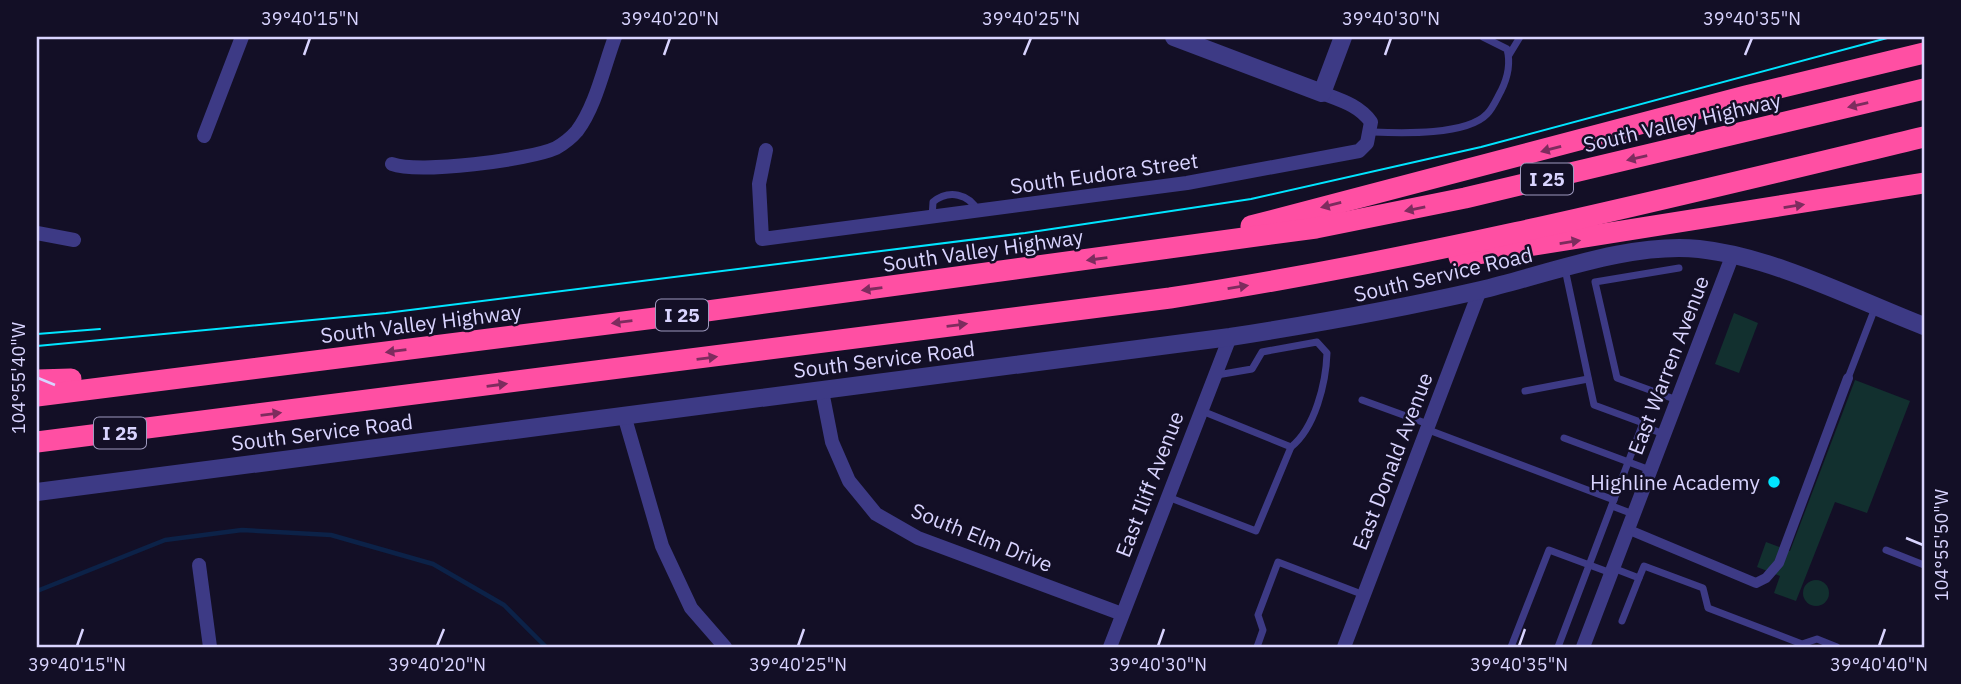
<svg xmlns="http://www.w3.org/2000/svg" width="1961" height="684" viewBox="0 0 1961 684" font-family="'IBM Plex Sans',sans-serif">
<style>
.green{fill:#12302f}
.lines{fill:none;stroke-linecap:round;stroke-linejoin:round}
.stream{stroke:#0c2248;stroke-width:4.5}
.service{stroke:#3d3a85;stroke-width:7}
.pedestrian{stroke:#3d3a85;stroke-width:10}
.minor{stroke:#3d3a85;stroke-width:14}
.tertiary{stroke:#3d3a85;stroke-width:18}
.motorway{stroke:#ff4fa3;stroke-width:21}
.tram{stroke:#00e5ff;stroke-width:2}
.oneway{fill:#7d2c5e}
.ticks{fill:none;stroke:#d9d4ff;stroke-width:2.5}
.poi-dot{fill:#00e5ff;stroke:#130f26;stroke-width:2.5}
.labels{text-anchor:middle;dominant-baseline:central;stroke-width:5;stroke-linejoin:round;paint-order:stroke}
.shield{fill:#130f26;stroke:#9e99be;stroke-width:2}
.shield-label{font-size:19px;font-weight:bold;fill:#d9d4ff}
.street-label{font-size:21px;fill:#d9d4ff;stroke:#130f26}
.poi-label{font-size:21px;fill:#d9d4ff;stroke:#130f26;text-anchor:end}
.neatline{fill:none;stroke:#d9d4ff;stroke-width:2.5}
.ticks-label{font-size:18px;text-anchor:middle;fill:#d9d4ff}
</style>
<rect width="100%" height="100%" fill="#130f26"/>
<g class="green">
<path d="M1734,313L1758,323L1739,373L1715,364Z"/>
<path d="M1855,380L1910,401L1867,513L1835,502L1796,601L1774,593L1780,576L1757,567L1766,542L1790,551Z"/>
<circle cx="1816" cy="593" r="13"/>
</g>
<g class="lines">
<path class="stream" d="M37,591L165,540L242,530L331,535L433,564L504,605L546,647"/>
<g class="service">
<path d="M1509,55L1520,37"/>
<path d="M1371,132C1399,133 1466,136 1487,114C1493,108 1497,98 1501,91C1508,77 1511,64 1507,49L1483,37"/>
<path d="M932,218L933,202C949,189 969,194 978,211"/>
<path d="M1217,375L1252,369L1262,352L1317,342L1327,353C1326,383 1315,428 1291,447"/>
<path d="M1848,378L1875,308"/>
<path d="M1525,391L1588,379"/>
<path d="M1362,400L1428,424"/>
<path d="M1677,400L1617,378L1595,282L1679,268"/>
<path d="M1642,426L1664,434"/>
<path d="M1426,429L1614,500"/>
<path d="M1564,438L1650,470"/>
<path d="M1168,497L1256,531L1291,447L1202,411"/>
<path d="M1612,506L1633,514"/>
<path d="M1886,550L1924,565"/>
<path d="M1613,568L1639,578L1644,566L1703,588L1708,608L1802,644L1817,639L1837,647"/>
<path d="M1622,621L1639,578"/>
<path d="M1257,647L1263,630L1258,615L1278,562L1364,595"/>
<path d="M1511,647L1549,550L1611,573"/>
<path d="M1558,647L1643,423L1594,405L1565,269"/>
</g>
<path class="pedestrian" d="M1627,529L1756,583L1766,578L1779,563L1848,378"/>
<g class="minor">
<path d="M204,136L242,37"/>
<path d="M766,150L759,184L762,239L1187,183L1359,151L1367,143L1371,122C1359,105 1340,100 1322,93"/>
<path d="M392,164C418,174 530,160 556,148C563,144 571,138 577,131C596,106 604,66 615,37"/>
<path d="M37,233L74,240"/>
<path d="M822,391L832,442L849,481L876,514L918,538L1122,614"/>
<path d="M624,415L662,546L691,608L725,647"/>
<path d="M199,565L210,647"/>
<path d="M1110,647L1230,337"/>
<path d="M1344,647L1480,290"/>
<path d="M1583,647L1733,254"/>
</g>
<g class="tertiary">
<path d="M1174,37L1322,93L1343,37"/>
<path d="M37,492L1230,337C1314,324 1398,309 1481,290C1548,274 1630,242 1699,249C1774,257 1854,299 1924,326"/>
</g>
<g class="motorway">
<path d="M1251,226L1746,96L1924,53"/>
<path d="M1459,257L1924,183"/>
<path d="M37,380L71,379"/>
<path d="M37,396L663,317L1316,228L1465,198L1924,89"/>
<path d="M37,442L1170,298C1425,259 1674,197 1924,137"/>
</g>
<g class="tram">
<path d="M37,334L100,329"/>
<path d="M37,346L386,313L1025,233L1251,199L1481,147L1891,37"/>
</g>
</g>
<defs><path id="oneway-solid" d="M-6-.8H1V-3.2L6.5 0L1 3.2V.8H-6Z" transform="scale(1.75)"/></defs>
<g class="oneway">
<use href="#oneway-solid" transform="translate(1858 105) rotate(167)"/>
<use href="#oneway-solid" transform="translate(1551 149) rotate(165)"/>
<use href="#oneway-solid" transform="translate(1637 158) rotate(167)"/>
<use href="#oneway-solid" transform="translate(1331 205) rotate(166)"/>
<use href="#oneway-solid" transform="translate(1794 206) rotate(-9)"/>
<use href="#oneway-solid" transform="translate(1415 209) rotate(168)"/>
<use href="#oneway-solid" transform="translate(1570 242) rotate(-9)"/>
<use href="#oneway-solid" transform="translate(1097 259) rotate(172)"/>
<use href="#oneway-solid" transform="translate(1238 287) rotate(-9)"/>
<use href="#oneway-solid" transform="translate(872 289) rotate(172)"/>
<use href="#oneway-solid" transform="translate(622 322) rotate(173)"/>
<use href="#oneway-solid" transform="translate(957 325) rotate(-7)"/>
<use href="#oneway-solid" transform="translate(396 351) rotate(173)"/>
<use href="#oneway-solid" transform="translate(707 358) rotate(-7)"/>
<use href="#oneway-solid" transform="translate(497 385) rotate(-8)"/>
<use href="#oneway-solid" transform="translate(271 414) rotate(-7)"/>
</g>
<path class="ticks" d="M304,55L310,38M664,55L670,38M1024,55L1031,38M1385,55L1391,38M1745,55L1752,38M38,378L55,385M1906,538L1923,545M77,646L83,629M437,646L444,629M798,646L804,629M1158,646L1164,629M1519,646L1525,629M1879,646L1885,629"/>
<circle class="poi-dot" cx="1774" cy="482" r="7"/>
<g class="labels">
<g class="shield">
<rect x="1521" y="163.5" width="52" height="31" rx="5"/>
<rect x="656" y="299.5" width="52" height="31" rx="5"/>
<rect x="94" y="417.5" width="52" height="31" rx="5"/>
</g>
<g class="shield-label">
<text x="1547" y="179">I 25</text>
<text x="682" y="315">I 25</text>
<text x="120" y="433">I 25</text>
</g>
<g class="street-label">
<text transform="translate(1682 122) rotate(-13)">South Valley Highway</text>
<text transform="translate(1104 173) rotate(-8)">South Eudora Street</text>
<text transform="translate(983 250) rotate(-8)">South Valley Highway</text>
<text transform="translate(1443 274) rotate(-13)">South Service Road</text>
<text transform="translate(421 323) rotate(-7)">South Valley Highway</text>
<text transform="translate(884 359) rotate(-7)">South Service Road</text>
<text transform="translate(1668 365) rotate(-69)">East Warren Avenue</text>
<text transform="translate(322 432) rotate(-7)">South Service Road</text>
<text transform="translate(1392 461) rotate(-69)">East Donald Avenue</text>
<text transform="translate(1149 484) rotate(-69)">East Iliff Avenue</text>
<text transform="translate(982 537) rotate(22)">South Elm Drive</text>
</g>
<g class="poi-label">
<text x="1760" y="482">Highline Academy</text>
</g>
</g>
<rect width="1961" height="684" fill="none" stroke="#130f26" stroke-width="77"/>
<rect x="38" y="38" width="1885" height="608" class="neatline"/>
<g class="ticks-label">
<text x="310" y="25">39°40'15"N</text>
<text x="670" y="25">39°40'20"N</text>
<text x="1031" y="25">39°40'25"N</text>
<text x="1391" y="25">39°40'30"N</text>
<text x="1752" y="25">39°40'35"N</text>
<text transform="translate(19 378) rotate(-90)" y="6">104°55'40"W</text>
<text transform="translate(1942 545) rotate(-90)" y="6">104°55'50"W</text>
<text x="77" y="671">39°40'15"N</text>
<text x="437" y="671">39°40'20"N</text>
<text x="798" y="671">39°40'25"N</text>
<text x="1158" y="671">39°40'30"N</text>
<text x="1519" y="671">39°40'35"N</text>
<text x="1879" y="671">39°40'40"N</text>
</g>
</svg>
